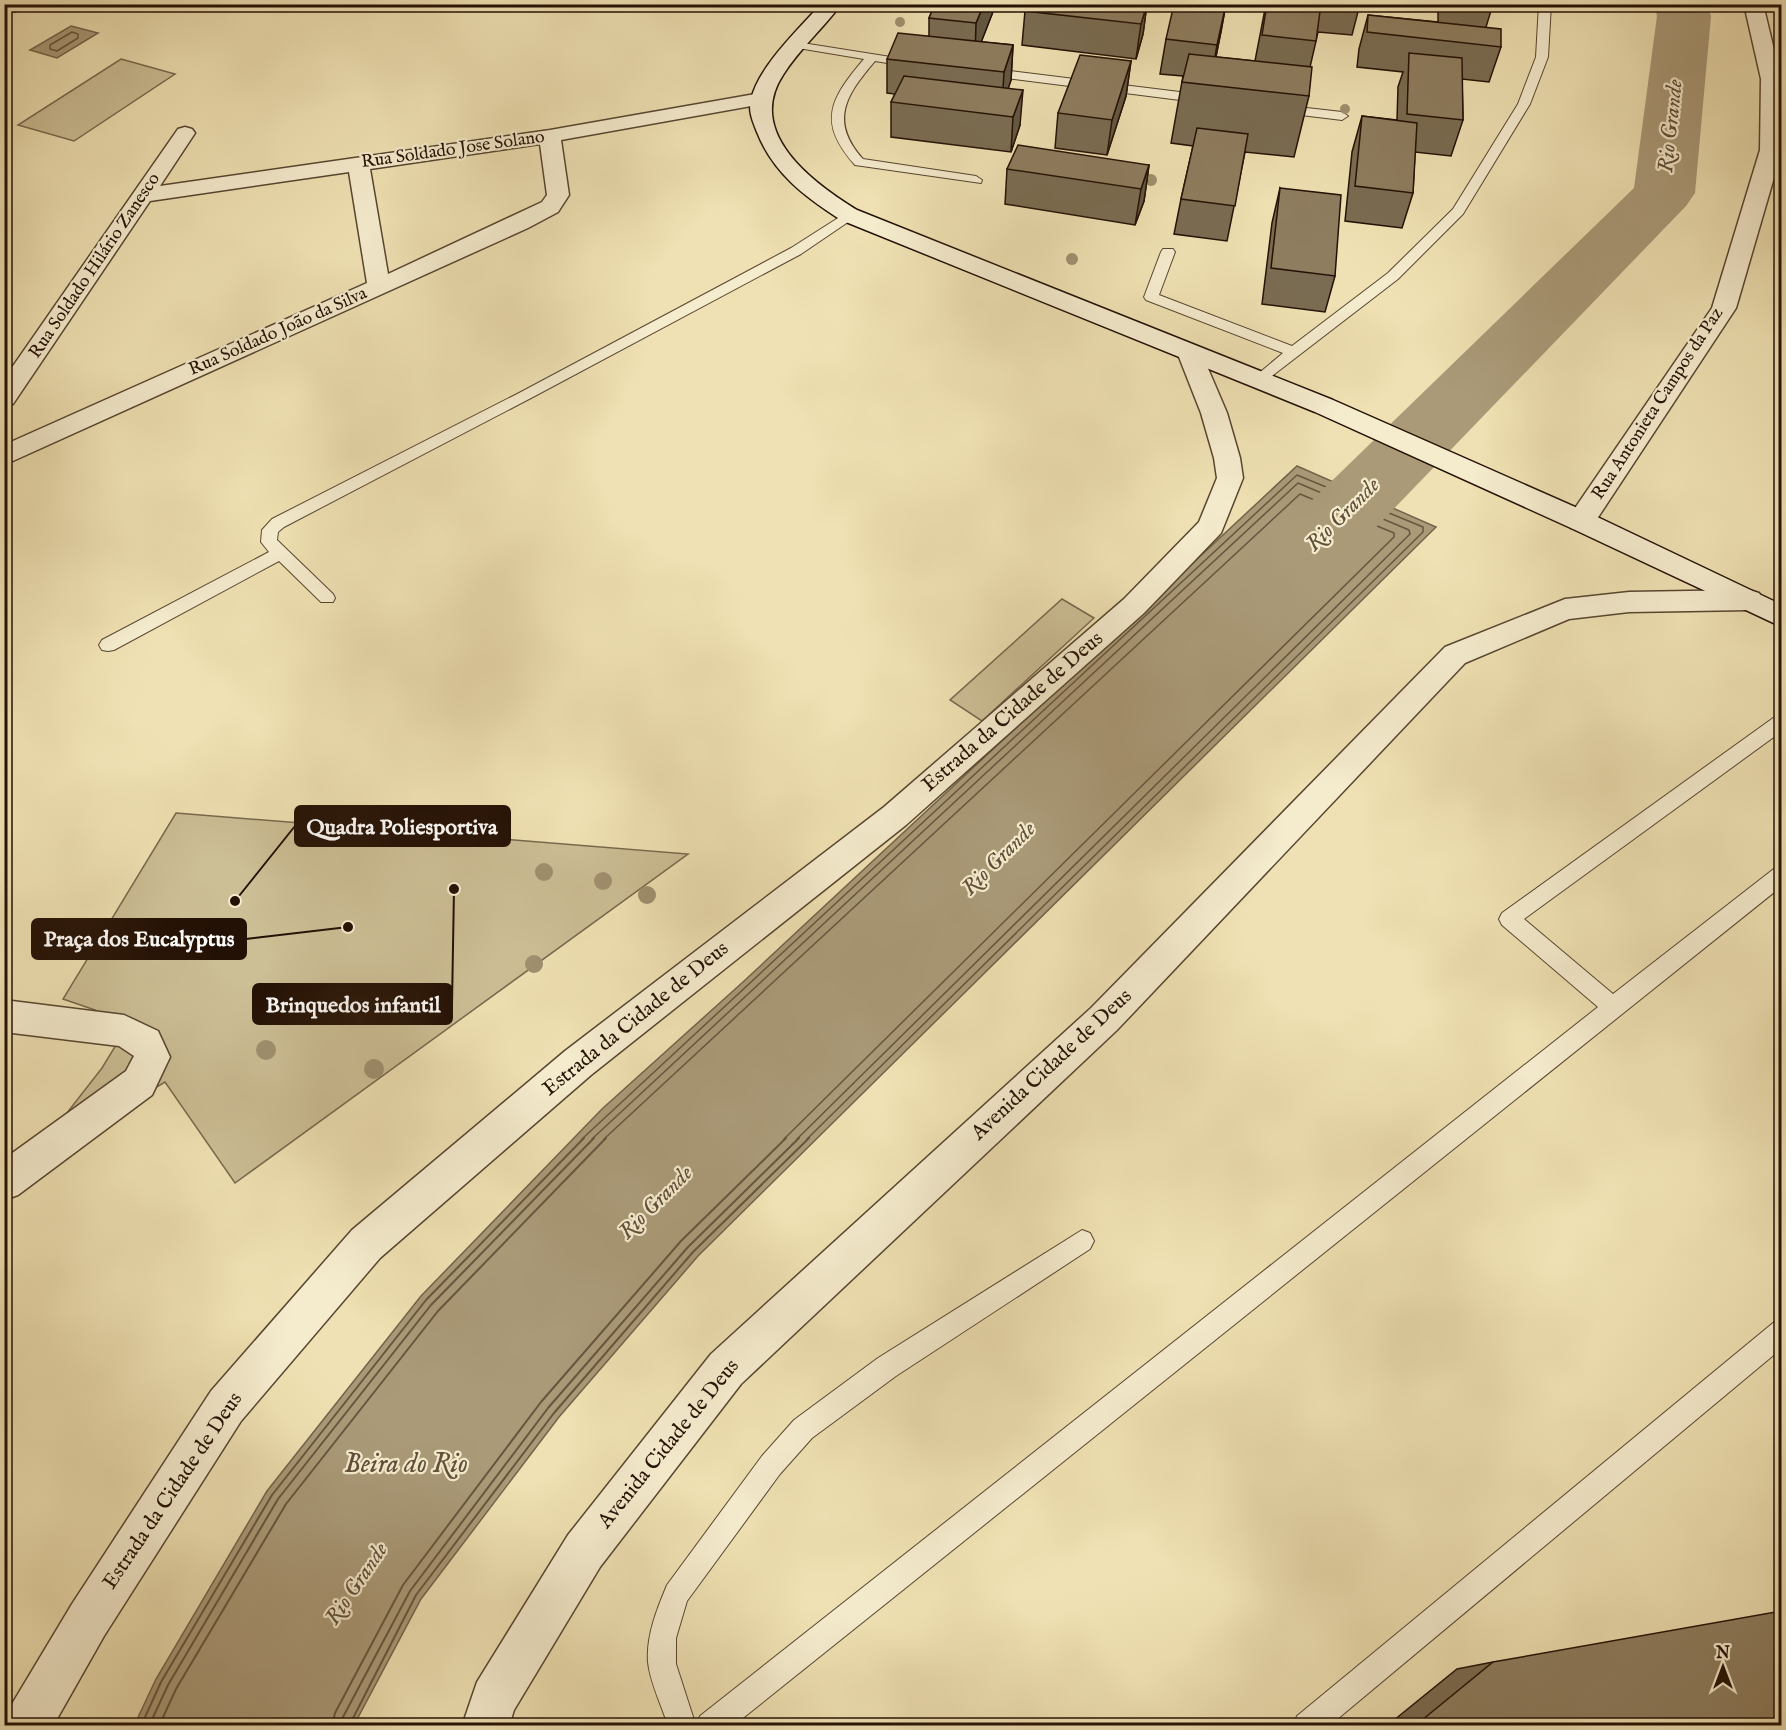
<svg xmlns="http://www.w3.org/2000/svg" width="1786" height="1730" viewBox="0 0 1786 1730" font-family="'IM FELL English',serif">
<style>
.green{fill:#ccbe95;stroke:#78684d;stroke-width:1.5}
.water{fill:#aa9a78;stroke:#74634a;stroke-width:1.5}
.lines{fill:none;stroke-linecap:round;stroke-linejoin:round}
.shore-far1{stroke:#67563e;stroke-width:1.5}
.shore{stroke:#67563e;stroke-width:2}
.river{fill:#aa9a78;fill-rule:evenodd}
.service-casing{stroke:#574530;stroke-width:2}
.minor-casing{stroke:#574530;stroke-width:3}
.tertiary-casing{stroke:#574530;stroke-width:3}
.secondary-casing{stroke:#241105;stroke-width:3}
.path{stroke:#241105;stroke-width:2;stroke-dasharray:3 2;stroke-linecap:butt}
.service{fill:#f5ecce;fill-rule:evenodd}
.minor{fill:#f5ecce;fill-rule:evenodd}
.tertiary{fill:#f5ecce;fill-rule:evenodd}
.secondary{fill:#f5ecce;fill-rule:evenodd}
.tree{fill:#a0906f}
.wall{fill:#7a6c52;stroke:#241105;stroke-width:1.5}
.shaded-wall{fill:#635842;stroke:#241105;stroke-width:1.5}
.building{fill:#8e7d5f;stroke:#241105;stroke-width:1.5}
.labels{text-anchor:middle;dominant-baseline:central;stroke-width:4.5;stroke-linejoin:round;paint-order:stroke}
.far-street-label{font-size:18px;fill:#241105;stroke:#f5ecce}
.street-label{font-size:21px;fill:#241105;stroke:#f5ecce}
.water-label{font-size:22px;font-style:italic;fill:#604f39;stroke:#f5ecce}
.near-water-label{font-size:27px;font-style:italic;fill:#604f39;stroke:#f5ecce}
.leader{fill:none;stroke:#241105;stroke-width:2}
.callout-dot{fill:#241105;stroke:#f5ecce;stroke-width:2}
.callout{fill:#241105;stroke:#241105;stroke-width:2}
.callout-label{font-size:22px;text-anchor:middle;font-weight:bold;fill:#fff}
</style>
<rect width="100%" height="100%" fill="#efe1b3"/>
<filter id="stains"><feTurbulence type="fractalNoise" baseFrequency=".00333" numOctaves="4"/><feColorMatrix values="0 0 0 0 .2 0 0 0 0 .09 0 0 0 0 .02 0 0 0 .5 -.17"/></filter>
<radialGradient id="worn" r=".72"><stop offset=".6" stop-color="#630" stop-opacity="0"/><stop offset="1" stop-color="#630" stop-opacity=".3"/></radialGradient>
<g class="green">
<path d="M121,59L175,74L74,141L18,125Z"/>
<path d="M1062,599L1094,618L982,721L950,700Z"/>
<path d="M176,813L688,854L235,1183L165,1082L75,1136L63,1118L102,1068L116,1045L118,1023L95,1010L63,999Z"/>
</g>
<g class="water">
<path d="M71,26L98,33L57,58L30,50Z"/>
<path d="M1297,466L1436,527L698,1256L559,1417L421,1599L354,1725L134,1726L156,1679L267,1491L421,1296L602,1109L743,982Z"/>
</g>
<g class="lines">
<g class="shore-far1">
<path d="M72,32L78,34V38L57,51L50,49V45Z"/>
<path d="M582,1139L1297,475L1423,527V532L807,1139"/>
<path d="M592,1139L1298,483L1409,530L1410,534L797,1139"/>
<path d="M604,1139L1300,494L1394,533V537L784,1139"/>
</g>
<g class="shore">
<path d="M141,1726L161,1682L272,1495L426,1300L584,1138"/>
<path d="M149,1726L168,1685L278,1499L431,1305L594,1138"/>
<path d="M159,1726L176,1689L286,1504L438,1311L606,1138"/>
<path d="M332,1726L335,1713L403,1585L541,1402L681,1241L786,1138"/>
<path d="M341,1726L343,1717L410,1591L548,1408L688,1247L799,1138"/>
<path d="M349,1726L416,1595L554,1413L693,1252L809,1138"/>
</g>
<path class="river" d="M1654,4H1707L1711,16L1695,193L1686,206L1300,606L1272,615L1244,606L1232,586L1244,566L1634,188L1657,16Z"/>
<defs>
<g id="service">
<path d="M1539,4H1551L1548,57L1530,104L1463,214L1398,279L1264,382H1254L1252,379L1283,353L1146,300L1144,297L1161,252L1163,249H1173L1175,252L1159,295L1292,346L1388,273L1453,209L1518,104L1536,57Z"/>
<path d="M796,42L916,61V65L912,67L875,61C846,95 829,121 863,159L976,176L982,180L981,183L855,165C817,122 830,99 864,59L792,47L790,45Z"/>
<path d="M986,68L1204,95L1210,99L1204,103L982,75L980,72Z"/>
<path d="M1280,105L1342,112L1348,116L1342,120L1276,112L1274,109Z"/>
<path d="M849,211L856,215L854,218L801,254L531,398L284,527L278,532L277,540L333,594L335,598L333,602H321L279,561L114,650L108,651L102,650L99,645L102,640L269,552L261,542L262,530L272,519L521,392L791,248Z"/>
<path d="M1782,714V731L1524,919L1613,994L1775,868L1782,866V886L733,1726H696L700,1716L1598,1007L1502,925L1499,919L1502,913L1776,716Z"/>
<path d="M1082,1230L1090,1233L1094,1241L1090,1249L896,1376L812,1438L780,1474L687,1601L676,1638V1664L696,1726H668C662,1706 650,1683 648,1662C646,1636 657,1609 667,1585L762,1456L794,1420L878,1358Z"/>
<path d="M1782,1320V1348L1329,1726H1293L1297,1716L1773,1323Z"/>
</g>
<g id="minor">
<path d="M761,93L768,95L771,99L768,103L561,140L569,195L558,212L528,228L4,465V445L367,283L349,172L150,201L13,404L4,406V379L178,129L185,127L192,129L195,133L160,186L550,130ZM540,144L547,195L542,202L388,274L370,169Z"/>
<path d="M1189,344L1198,347L1201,352L1227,413L1240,458L1243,478L1221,533L1144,613L906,825L591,1075L380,1258L241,1421L104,1636L53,1726H4L9,1709L72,1604L211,1391L352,1230L565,1051L884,807L1124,599L1199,522L1217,478L1214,458L1201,413L1177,352L1180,347Z"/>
<path d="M1749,590L1759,593L1763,600L1759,607L1749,610L1629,612L1569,619L1465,663L1117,1030L741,1384L600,1567L514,1710L509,1726H462L477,1682L568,1535L711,1354L1091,1008L1445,647L1565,599L1629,592Z"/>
<path d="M4,1000L124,1015L158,1031L170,1057L152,1095L18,1195L4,1200V1159L126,1071L134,1056L119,1046L4,1032Z"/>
</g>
<path id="tertiary" d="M1744,4H1763L1781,79L1782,150L1736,308L1591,528L1581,530L1571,528L1567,521L1571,514L1712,308L1760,150L1761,79Z"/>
<path id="secondary" d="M821,4H841C823,29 799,49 783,75C745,133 813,183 857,210L1333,400L1591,514L1782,605V627L1571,528L1315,412L841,220C805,197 773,173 757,132C753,122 748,111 751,100C758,67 799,29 821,4Z"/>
</defs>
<use href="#service" class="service-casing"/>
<use href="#minor" class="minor-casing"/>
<use href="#tertiary" class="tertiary-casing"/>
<use href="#secondary" class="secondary-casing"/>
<path class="path" d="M4,15L45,4"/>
<use href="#service" class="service"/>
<use href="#minor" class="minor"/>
<use href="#tertiary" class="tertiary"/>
<use href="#secondary" class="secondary"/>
</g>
<g class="tree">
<circle cx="900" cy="22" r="5"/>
<circle cx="1345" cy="109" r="5"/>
<circle cx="1151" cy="180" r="6"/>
<circle cx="1072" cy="259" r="6"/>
<circle cx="544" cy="872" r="9"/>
<circle cx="603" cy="881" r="9"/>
<circle cx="647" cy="895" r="9"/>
<circle cx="534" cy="964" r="9"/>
<circle cx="267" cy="992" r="9"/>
<circle cx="266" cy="1050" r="10"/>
<circle cx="374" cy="1069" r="10"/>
</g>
<g class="wall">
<path d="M935,4H996L981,42L1013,45L1011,80L1008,88L1020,125L1011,152L891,137V102L895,94L887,93V59L929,36V18Z"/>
<path d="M1028,4H1147L1143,34L1136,59L1022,45L1025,11Z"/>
<path d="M1226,4L1216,57L1255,61L1266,4H1360L1352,35L1318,32L1316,41L1310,67L1309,96L1294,157L1245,152L1227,241L1174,234L1181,199L1193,146L1171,143L1183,76L1160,74L1166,39Z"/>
<path d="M1438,4H1493L1486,27L1501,47L1489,82L1462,79L1463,120L1451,156L1415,152L1413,193L1402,228L1345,221L1352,152L1362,116L1397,120L1398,87L1403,72L1357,67L1359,49L1368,15L1438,22Z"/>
<path d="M1131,61L1126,96L1107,155L1055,148L1058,113Z"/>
<path d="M1149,165L1144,201L1135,225L1005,204L1007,169Z"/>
<path d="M1280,188L1335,276L1325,312L1262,304L1272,223Z"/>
<path d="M1493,1662L1782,1725H1388L1457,1669Z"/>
</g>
<g class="shaded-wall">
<path d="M984,4H996L975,58L976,23Z"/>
<path d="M1147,4L1143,34L1136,59L1141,24Z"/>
<path d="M1226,4L1221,32L1211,79L1217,45Z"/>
<path d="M1013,45L1011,80L1002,107L1004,72Z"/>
<path d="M1131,61L1126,96L1107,155L1112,120Z"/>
<path d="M1023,90L1020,125L1011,152L1013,117Z"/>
<path d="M1149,165L1144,201L1135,225L1141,189Z"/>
</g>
<g class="building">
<path d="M935,4H984L976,23L929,18Z"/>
<path d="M1028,4H1147L1141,24L1025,11Z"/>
<path d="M1174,4H1226L1217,45L1166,39Z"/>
<path d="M1267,4H1321L1316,41L1262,35Z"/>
<path d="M1368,15L1501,29V47L1367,32Z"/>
<path d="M898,33L1013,45L1004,72L887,59Z"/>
<path d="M1409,53L1462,58L1463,120L1407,114Z"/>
<path d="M1189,54L1312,67L1309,96L1182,82Z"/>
<path d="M1080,55L1131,61L1112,120L1058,113Z"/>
<path d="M904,76L1023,90L1013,117L891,102Z"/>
<path d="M1362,116L1417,123L1413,193L1355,186Z"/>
<path d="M1197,128L1248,134L1235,206L1181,199Z"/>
<path d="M1018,145L1149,165L1141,189L1007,169Z"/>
<path d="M1280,188L1341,195L1335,276L1271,268Z"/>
<path d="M1782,1611V1725H1416L1493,1662Z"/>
</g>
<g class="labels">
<g class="far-street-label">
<text transform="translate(453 150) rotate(-8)">Rua Soldado Jose Solano</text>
<text transform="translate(95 266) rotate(-56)">Rua Soldado Hilário Zanesco</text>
<text transform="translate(278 332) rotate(-24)">Rua Soldado João da Silva</text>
<text transform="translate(1658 404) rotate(-57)">Rua Antonieta Campos da Paz</text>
</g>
<g class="street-label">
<text transform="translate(1013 712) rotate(-41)">Estrada da Cidade de Deus</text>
<text transform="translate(636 1019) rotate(-39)">Estrada da Cidade de Deus</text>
<text transform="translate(1052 1065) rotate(-43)">Avenida Cidade de Deus</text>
<text transform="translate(669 1444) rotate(-51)">Avenida Cidade de Deus</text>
<text transform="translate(173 1491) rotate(-56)">Estrada da Cidade de Deus</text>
</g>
<g class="water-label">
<text transform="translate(1671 126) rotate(-84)">Rio Grande</text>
<text transform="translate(1343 515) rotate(-45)">Rio Grande</text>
<text transform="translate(999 859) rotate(-45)">Rio Grande</text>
<text transform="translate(656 1203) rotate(-45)">Rio Grande</text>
<text transform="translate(357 1584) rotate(-56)">Rio Grande</text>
</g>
<g class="near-water-label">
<text x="406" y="1465">Beira do Rio</text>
</g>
</g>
<path class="leader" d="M235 901L295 826M348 927L246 939M454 889L452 1004"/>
<g class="callout-dot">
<circle cx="235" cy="901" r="6"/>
<circle cx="348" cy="927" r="6"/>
<circle cx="454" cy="889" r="6"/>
</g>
<g class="callout">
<rect x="295" y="806" width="215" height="40" rx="6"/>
<rect x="32" y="919" width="214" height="40" rx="6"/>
<rect x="253" y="984" width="199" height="40" rx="6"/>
</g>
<g class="callout-label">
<text x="402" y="834">Quadra Poliesportiva</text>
<text x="139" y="946">Praça dos Eucalyptus</text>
<text x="353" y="1012">Brinquedos infantil</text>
</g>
<rect width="1786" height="1730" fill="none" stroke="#efe1b3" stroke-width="24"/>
<rect x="6" y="6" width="1774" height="1718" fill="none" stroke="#241105" stroke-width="3"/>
<rect x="12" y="12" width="1762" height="1706" fill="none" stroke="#241105" stroke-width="1.5"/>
<g transform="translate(1723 1667)" stroke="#f5ecce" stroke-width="4.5" paint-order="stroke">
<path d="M0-4.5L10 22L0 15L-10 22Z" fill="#241105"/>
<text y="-9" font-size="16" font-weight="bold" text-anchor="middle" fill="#241105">N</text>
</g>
<rect width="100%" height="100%" filter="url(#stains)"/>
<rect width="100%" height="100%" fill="url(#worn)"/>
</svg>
